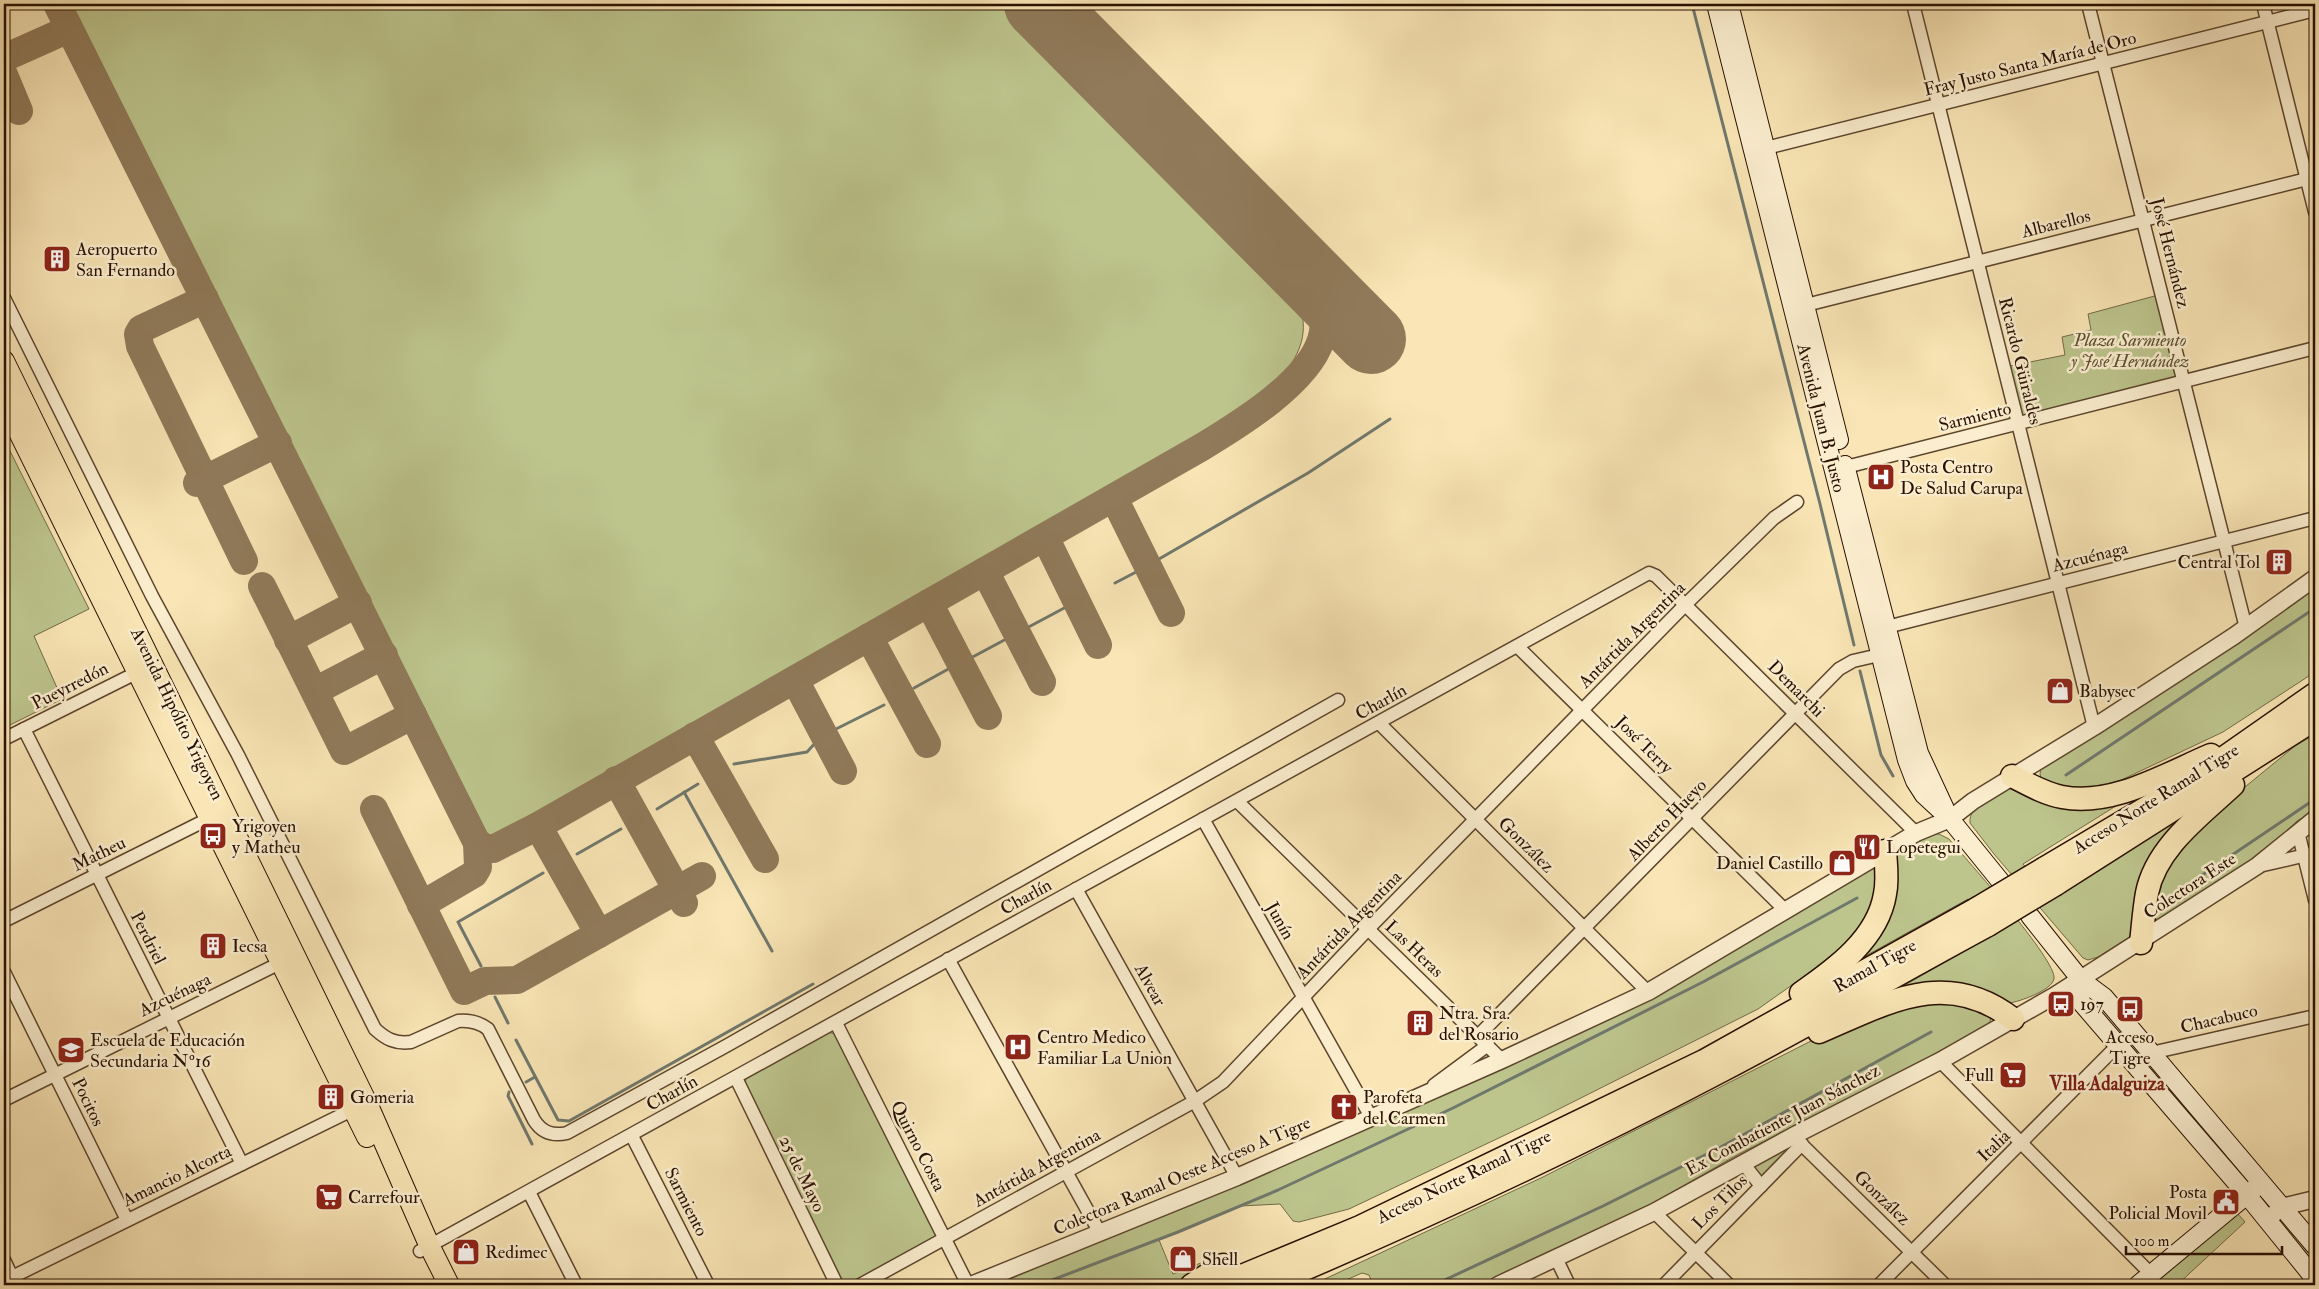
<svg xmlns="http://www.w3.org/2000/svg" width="2319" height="1289" viewBox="0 0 2319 1289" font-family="'IM FELL Double Pica',serif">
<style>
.green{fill:#bdc58d;stroke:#726a46}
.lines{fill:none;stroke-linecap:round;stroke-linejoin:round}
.stream{stroke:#70786d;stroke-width:3}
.taxiway{stroke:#907a5a;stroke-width:28}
.runway{stroke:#907a5a;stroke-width:70}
.minor-casing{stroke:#5c452d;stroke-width:15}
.tertiary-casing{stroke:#5c452d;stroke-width:19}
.secondary-casing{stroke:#281000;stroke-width:20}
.primary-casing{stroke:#281000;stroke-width:22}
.motorway-casing{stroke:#281000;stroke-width:25}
.minor{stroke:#fbeecf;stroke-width:12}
.tertiary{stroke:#fbeecf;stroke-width:16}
.secondary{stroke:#fbeecf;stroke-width:18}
.primary{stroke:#f9e5b5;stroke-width:20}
.motorway{stroke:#f9e5b5;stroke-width:22}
.motorway-bridge-casing{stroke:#281000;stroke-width:25;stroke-linecap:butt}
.motorway-bridge{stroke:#f9e5b5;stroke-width:22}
.labels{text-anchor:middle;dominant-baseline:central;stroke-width:5;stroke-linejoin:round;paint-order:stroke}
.street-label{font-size:18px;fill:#281000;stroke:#fbeecf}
.poi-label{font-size:18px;fill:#281000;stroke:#fbeecf;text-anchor:start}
.park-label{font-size:18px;font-style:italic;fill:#5c4f31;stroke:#fbeecf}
.neighbourhood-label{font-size:19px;font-weight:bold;fill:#7a1f14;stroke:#fbeecf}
</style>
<rect width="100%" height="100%" fill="#f9e5b5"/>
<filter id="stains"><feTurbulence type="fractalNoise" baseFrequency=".004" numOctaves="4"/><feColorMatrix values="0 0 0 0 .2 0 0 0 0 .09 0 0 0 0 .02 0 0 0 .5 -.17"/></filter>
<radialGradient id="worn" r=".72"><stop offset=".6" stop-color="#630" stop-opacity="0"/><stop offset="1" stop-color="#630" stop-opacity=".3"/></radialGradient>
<g class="green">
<path d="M72,4H1005L1296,297C1324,354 1266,394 1225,423L498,834L492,836L482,830Z"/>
<path d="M2162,294L2184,381L2018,424L2005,367L2065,355L2062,337L2091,330L2088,314Z"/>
<path d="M4,439L89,609L34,636L62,699L4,728Z"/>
<path d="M2315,578V672L2223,732L2115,783L2078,791L2042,782L2040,774L2041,767Z"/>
<path d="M2315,734V811L2297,821L2257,860L2157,921L2151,919L2163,865L2234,796L2295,746Z"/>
<path d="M2151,784L2023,864L2052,898L2205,802L2131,936L2098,957L2088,960L2083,958L1994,854L1970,823C1968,804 1998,793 2013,785L2057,801Z"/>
<path d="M1931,834H1939L1949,839C1965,858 2058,961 2054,979C2052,990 2019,1002 2009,1003L1882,998L1995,934L1968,899L1826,978L1866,939L1896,856L1903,849Z"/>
<path d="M1872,865L1879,871L1869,915L1847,943L1802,978L1758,1009L1541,1118L1349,1209L1299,1222L1293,1221L1280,1204L1241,1206L1159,1240L1173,1274L1206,1261L1214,1262L1169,1285H980L1552,1041Z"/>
<path d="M1939,998L1992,1014L1989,1025L1980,1033L1739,1154L1641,1210L1504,1276L1484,1285H1373L1369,1275L1362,1273L1335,1285H1312L1543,1177L1811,1041L1870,1017Z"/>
<path d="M828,1032L835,1034L938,1238L850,1285H842L745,1084L746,1078Z"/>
<path d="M1788,1147L1789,1150L1759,1180L1749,1167Z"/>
<path d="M2237,1213L2245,1222L2177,1285H2152Z"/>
</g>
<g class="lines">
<g class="stream">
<path d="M1692,4L1820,504L1854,645"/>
<path d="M1159,559L1308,473L1390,419"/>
<path d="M1115,583L1140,570"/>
<path d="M1023,630L1068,606"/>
<path d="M967,660L1010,637"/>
<path d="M1860,671L1881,755L1893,776"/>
<path d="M914,688L952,667"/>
<path d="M830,732L884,705"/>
<path d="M734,764L807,752L817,741"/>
<path d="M2066,775L2315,608"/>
<path d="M684,792L772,951"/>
<path d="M657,809L698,784"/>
<path d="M577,854L621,829"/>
<path d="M2195,880L2315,799"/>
<path d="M481,966L458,922L543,873"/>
<path d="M495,997L508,1023"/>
<path d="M516,1040L558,1120L569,1121L813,984"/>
<path d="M526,1082L535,1077"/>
<path d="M509,1092L508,1096L532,1144"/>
<path d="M1039,1285L1178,1232L1278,1190L1453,1108L1703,982L1857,898"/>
<path d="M1434,1285L1603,1206L1719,1148L1931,1032"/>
</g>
<g class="taxiway">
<path d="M57,4L477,843L478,867L474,874L421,905"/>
<path d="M4,58L69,29"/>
<path d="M4,75L19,111"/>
<path d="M205,299L141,329L138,334L140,346L244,561"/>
<path d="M197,483L278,443"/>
<path d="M1114,498L1171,613"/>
<path d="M1045,537L1098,645"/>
<path d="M985,571L1042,682"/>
<path d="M262,586L344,751L413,715"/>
<path d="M929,603L988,716"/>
<path d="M869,637L927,744"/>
<path d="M288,640L358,603"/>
<path d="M795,680L843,771"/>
<path d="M315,691L384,655"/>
<path d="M695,736L765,859"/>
<path d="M616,780L684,903"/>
<path d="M374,809L464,991L485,981L517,980L702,876"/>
<path d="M538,826L599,934"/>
<path d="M477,843L487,849H493L538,826L1202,447C1240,424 1307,383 1321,340C1328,320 1320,298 1313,280"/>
</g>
<path class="runway" d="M1039,4L1371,339"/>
<defs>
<g id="minor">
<path d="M1913,4L2094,727"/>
<path d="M2088,4L2246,628"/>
<path d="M2263,4L2315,212"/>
<path d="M1758,150L2315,10"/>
<path d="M4,298L152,596L238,755L375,1029C386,1039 395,1044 411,1042L458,1021C470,1020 479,1022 488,1029L534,1120C542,1133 553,1136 567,1133L726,1046L1338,700"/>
<path d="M1806,305L2315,177"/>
<path d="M1846,467L2315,348"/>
<path d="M1879,629L2315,518"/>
<path d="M1518,647L1786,911"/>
<path d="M1379,723L1648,992"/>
<path d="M24,729L242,1164"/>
<path d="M4,739L144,669"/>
<path d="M1237,801L1502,1060"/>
<path d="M1203,819L1371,1117"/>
<path d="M2298,832L2315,900"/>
<path d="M2259,866L2315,853"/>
<path d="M1076,889L1237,1177"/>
<path d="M4,921L210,818"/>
<path d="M948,959L1100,1233"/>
<path d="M4,972L127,1220"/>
<path d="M836,1023L968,1285"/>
<path d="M1478,1036L1839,669L1853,661L1888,653"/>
<path d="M1940,1061L2151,1274"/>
<path d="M2136,1066L2151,1053L2315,1016"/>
<path d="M736,1078L837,1285"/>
<path d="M1434,1085L1488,1045"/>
<path d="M4,1100L282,962"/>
<path d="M632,1136L708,1285"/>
<path d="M1793,1136L1945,1285"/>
<path d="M1743,1163L1761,1186"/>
<path d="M529,1192L576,1285"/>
<path d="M1654,1212L1729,1285"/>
<path d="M420,1251L1649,573L1656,576L1916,833"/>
<path d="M1556,1258L1569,1285"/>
<path d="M4,1260L12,1277"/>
<path d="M4,1281L360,1106"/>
<path d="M860,1285L1195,1101L1223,1082L1368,929L1685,605L1774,518L1797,502"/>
<path d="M1664,1285L1802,1144"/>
<path d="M1879,1285L2132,1031"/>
</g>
<g id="tertiary">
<path d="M2267,1220L2282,1207L2315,1199"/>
<path d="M971,1285L1237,1177L1502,1060L1648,992L1916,833L1950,819L1973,801L2094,727L2234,636L2315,578"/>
<path d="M1498,1285L1654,1212L1793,1136L1940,1061L2054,996L2257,866L2315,819"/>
</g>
<g id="secondary">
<path d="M1716,4L1907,760L1915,781L1924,795L1950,819L2001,882"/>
<path d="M1729,4L1839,440"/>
<path d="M1845,465L1919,753L1945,809"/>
<path d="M2030,916L2081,980L2104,997L2315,1246"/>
<path d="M2081,980L2080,1001L2247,1195L2315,1279"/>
<path d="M2138,1285L2255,1188"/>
</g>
<g id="primary">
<path d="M4,361L367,1103L430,1247L449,1285"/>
<path d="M4,402L367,1137"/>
</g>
<g id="motorway">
<path d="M2012,776C2028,784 2045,794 2062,797C2112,807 2166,774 2211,755"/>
<path d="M2045,868L2185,785L2315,694"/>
<path d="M2056,884L2315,719"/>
<path d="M2141,943C2143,926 2144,909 2147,893C2156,847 2201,815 2233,785"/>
<path d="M1801,993C1836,969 1878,938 1885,894C1888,880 1886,865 1885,851"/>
<path d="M1819,1032C1887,1003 1946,967 2013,1019"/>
<path d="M1192,1285L1223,1265"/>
<path d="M1220,1285L1360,1227L1704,1061L1978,908"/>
<path d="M1267,1285C1421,1220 1573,1149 1721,1071C1811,1024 1899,973 1988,925"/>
</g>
</defs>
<use href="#minor" class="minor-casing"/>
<use href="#tertiary" class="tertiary-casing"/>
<use href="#secondary" class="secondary-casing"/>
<use href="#primary" class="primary-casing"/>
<use href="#motorway" class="motorway-casing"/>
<use href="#minor" class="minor"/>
<use href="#tertiary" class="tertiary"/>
<use href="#secondary" class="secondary"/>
<use href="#primary" class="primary"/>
<use href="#motorway" class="motorway"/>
<defs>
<g id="motorway-bridge">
<path d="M1978,908L2045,868"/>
<path d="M1988,925L2056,884"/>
</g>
</defs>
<use href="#motorway-bridge" class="motorway-bridge-casing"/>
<use href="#motorway-bridge" class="motorway-bridge"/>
</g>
<defs>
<symbol id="building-square" viewBox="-11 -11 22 22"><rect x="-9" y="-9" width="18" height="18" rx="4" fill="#8f2418" stroke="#fbeecf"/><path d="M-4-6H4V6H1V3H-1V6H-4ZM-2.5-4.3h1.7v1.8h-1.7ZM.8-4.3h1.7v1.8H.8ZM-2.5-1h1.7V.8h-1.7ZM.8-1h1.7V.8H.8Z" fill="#fff"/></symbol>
<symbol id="hospital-square" viewBox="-11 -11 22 22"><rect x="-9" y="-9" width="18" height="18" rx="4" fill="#8f2418" stroke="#fbeecf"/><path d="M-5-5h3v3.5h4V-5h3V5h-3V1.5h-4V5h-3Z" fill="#fff"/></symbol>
<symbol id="shop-square" viewBox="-11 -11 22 22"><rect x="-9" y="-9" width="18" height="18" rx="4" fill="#8f2418" stroke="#fbeecf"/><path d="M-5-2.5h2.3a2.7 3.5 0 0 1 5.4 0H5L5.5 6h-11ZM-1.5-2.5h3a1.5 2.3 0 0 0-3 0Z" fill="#fff"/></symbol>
<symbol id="bus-square" viewBox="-11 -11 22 22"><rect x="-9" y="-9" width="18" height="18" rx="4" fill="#8f2418" stroke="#fbeecf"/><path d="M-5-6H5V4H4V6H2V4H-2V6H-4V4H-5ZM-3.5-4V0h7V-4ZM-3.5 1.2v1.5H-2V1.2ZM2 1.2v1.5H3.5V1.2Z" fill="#fff"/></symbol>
<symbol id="restaurant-square" viewBox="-11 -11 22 22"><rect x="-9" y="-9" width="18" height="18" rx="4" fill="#8f2418" stroke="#fbeecf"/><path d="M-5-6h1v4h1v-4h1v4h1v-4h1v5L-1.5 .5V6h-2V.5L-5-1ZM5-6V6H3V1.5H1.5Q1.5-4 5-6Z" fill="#fff"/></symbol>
<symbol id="school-square" viewBox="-11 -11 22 22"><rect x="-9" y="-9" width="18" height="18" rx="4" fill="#8f2418" stroke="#fbeecf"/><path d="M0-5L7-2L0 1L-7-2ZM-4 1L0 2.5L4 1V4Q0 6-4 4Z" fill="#fff"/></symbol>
<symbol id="supermarket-square" viewBox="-11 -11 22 22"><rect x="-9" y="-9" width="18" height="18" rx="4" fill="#8f2418" stroke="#fbeecf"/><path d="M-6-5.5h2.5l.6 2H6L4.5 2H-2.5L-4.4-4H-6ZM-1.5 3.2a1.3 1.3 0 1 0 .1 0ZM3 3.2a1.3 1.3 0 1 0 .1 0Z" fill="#fff"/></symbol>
<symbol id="church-square" viewBox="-11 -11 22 22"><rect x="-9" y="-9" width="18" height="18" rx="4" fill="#8f2418" stroke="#fbeecf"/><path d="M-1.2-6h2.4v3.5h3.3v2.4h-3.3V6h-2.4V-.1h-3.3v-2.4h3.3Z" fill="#fff"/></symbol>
<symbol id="civic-square" viewBox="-11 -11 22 22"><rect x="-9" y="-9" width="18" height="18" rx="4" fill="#8f2418" stroke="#fbeecf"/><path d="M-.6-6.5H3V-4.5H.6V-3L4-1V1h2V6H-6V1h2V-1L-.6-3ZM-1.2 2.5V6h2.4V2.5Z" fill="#fff"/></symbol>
</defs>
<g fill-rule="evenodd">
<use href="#building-square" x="41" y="243" width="32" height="32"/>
<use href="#hospital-square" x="1865" y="461" width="32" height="32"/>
<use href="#building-square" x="2263" y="546" width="32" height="32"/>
<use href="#shop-square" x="2044" y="675" width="32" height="32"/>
<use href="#bus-square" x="197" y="820" width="32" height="32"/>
<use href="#restaurant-square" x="1851" y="831" width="32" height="32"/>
<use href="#shop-square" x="1826" y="847" width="32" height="32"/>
<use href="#building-square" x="197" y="930" width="32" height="32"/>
<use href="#bus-square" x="2045" y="988" width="32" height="32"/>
<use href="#bus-square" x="2114" y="993" width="32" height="32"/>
<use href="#building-square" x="1404" y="1007" width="32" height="32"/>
<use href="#hospital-square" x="1002" y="1031" width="32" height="32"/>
<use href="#school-square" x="55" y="1034" width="32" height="32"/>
<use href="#supermarket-square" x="1997" y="1059" width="32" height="32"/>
<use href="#building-square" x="315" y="1081" width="32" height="32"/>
<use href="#church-square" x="1328" y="1091" width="32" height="32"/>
<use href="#supermarket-square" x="313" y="1181" width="32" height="32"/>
<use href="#civic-square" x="2210" y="1186" width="32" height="32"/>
<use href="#shop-square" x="450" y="1236" width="32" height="32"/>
<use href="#shop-square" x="1167" y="1243" width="32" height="32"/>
</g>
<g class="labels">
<g class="street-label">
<text transform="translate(2030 64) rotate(-14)">Fray Justo Santa María de Oro</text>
<text transform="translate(2056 224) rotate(-14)">Albarellos</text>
<text transform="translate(2170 253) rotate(76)">José Hernández</text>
<text transform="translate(2020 361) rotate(76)">Ricardo Güiraldes</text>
<text transform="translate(1975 417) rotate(-14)">Sarmiento</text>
<text transform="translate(1821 418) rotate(76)">Avenida Juan B. Justo</text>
<text transform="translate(2090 557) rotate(-14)">Azcuénaga</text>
<text transform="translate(1632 635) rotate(-45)">Antártida Argentina</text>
<text transform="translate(70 686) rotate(-27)">Pueyrredón</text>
<text transform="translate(1796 689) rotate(45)">Demarchi</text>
<text transform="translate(1381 702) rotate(-29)">Charlín</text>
<text transform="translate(177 714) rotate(64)">Avenida Hipólito Yrigoyen</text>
<text transform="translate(1644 745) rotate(45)">José Terry</text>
<text transform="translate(2156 799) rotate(-32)">Acceso Norte Ramal Tigre</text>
<text transform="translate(1667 820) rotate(-46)">Alberto Hueyo</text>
<text transform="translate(1526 845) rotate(45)">González</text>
<text transform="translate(99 854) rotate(-26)">Matheu</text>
<text transform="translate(2190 886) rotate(-33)">Colectora Este</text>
<text transform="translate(1026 897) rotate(-29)">Charlín</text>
<text transform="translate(1280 921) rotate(61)">Junín</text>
<text transform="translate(1349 925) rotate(-46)">Antártida Argentina</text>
<text transform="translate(148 938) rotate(63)">Perdriel</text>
<text transform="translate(1414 949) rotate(44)">Las Heras</text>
<text transform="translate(1875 966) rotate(-29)">Ramal Tigre</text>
<text transform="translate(1150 985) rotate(61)">Alvear</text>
<text transform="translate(175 995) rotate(-26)">Azcuénaga</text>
<text transform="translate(2219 1019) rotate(-13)">Chacabuco</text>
<text transform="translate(672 1093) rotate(-29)">Charlín</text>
<text transform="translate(88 1102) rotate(64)">Pocitos</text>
<text transform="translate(1783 1120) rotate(-28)">Ex Combatiente Juan Sánchez</text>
<text transform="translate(918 1146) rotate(63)">Quirno Costa</text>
<text transform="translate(1994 1146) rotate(-44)">Italia</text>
<text transform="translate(1037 1168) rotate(-29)">Antártida Argentina</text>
<text transform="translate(802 1174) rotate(64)">25 de Mayo</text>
<text transform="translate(177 1176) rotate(-26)">Amancio Alcorta</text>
<text transform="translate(1182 1176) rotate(-23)">Colectora Ramal Oeste Acceso A Tigre</text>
<text transform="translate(1464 1177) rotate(-26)">Acceso Norte Ramal Tigre</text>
<text transform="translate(1882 1198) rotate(44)">González</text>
<text transform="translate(686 1202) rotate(63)">Sarmiento</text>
<text transform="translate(1720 1202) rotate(-45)">Los Tilos</text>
</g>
<g class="poi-label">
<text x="76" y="249">Aeropuerto<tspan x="76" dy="21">San Fernando</tspan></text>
<text x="1900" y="467">Posta Centro<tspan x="1900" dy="21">De Salud Carupa</tspan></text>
<text x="2260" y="562" text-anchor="end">Central Tol</text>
<text x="2079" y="691">Babysec</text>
<text x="232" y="826">Yrigoyen<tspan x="232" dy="21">y Matheu</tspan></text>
<text x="1886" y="847">Lopetegui</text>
<text x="1823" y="863" text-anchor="end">Daniel Castillo</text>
<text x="232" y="946">Iecsa</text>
<text x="2080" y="1004">197</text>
<text x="1439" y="1013">Ntra. Sra.<tspan x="1439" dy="21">del Rosario</tspan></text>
<text x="1037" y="1037">Centro Medico<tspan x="1037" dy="21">Familiar La Union</tspan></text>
<text x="2130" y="1037" text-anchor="middle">Acceso<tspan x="2130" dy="21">Tigre</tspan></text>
<text x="90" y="1040">Escuela de Educación<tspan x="90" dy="21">Secundaria Nº16</tspan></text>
<text x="1994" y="1075" text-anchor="end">Full</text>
<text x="350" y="1097">Gomeria</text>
<text x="1363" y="1097">Parofeta<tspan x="1363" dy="21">del Carmen</tspan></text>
<text x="2207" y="1192" text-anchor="end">Posta<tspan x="2207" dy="21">Policial Movil</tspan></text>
<text x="348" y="1197">Carrefour</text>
<text x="485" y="1252">Redimec</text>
<text x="1202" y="1259">Shell</text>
</g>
<g class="park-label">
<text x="2130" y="340">Plaza Sarmiento<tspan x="2130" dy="21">y José Hernández</tspan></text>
</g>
<g class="neighbourhood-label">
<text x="2107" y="1084">Villa Adalguiza</text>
</g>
</g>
<rect width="2319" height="1289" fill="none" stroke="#f9e5b5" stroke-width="20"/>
<rect x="5" y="5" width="2309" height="1279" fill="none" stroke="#281000" stroke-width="2.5"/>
<rect x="10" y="10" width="2299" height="1269" fill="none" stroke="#281000"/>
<path d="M2126 1246v8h156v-8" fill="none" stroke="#281000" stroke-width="2.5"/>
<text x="2134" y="1246" font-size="15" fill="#281000" stroke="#fbeecf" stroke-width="4" paint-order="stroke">100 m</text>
<rect width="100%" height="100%" filter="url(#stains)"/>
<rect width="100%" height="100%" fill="url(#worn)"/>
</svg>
